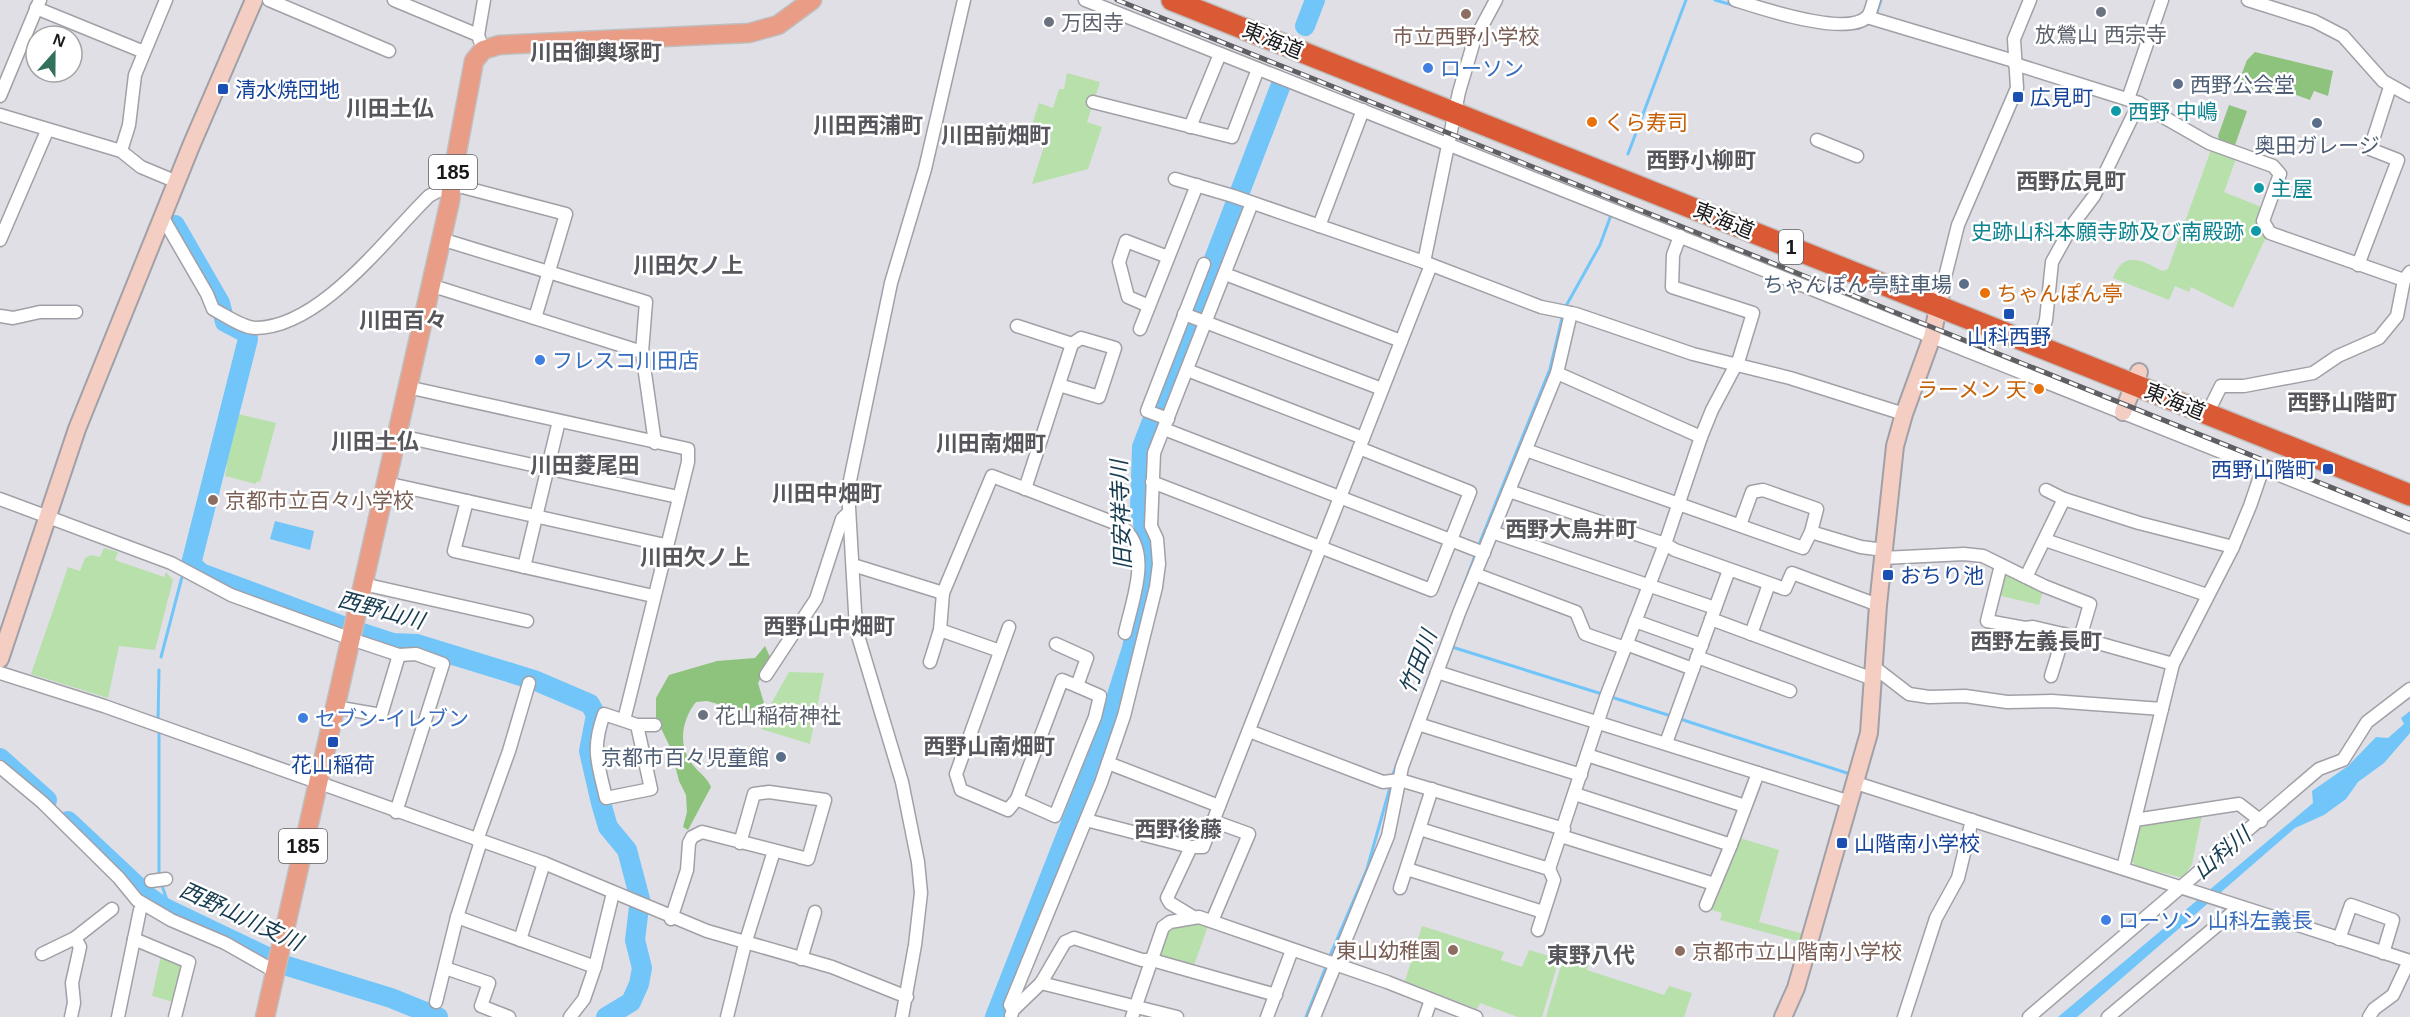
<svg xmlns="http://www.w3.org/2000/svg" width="2410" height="1017" viewBox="0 0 2410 1017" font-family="Arial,'Noto Sans JP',sans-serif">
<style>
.green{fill:#b8e0ab}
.forest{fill:#8ec37e}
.water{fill:#71c5f8}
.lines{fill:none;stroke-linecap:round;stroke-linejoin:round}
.stream{stroke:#71c5f8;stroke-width:3}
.river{stroke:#71c5f8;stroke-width:20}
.street-casing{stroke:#a1a0a7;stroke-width:15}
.secondary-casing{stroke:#a1a0a7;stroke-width:20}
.primary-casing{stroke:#bfbfbf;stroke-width:21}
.highway-casing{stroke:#bfbfbf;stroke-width:24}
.street{stroke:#fff;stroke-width:12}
.secondary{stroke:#f4cec3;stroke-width:16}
.primary{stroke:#e99c86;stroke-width:18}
.highway{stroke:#db5a36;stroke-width:21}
.rail-casing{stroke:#5f5e62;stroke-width:5}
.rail{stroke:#fff;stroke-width:3;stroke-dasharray:9;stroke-linecap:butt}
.worship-dot{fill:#6b7280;stroke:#fff;stroke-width:2}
.education-dot{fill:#8d6e63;stroke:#fff;stroke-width:2}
.shop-dot{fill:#3f7fe0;stroke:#fff;stroke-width:2}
.service-dot{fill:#5c6f8a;stroke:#fff;stroke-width:2}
.transit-dot{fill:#1a4fb4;stroke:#fff;stroke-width:2}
.culture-dot{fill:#0f9aa8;stroke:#fff;stroke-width:2}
.food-dot{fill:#e8710a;stroke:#fff;stroke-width:2}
.labels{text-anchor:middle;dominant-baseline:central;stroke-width:5;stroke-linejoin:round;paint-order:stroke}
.shield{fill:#fff;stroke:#5e5e5f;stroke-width:1.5}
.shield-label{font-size:20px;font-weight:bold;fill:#19191b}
.worship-label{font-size:21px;fill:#5b616d;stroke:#fff;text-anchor:start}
.education-label{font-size:21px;fill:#785e54;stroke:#fff;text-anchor:start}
.street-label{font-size:21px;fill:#19191b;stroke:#fff}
.shop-label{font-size:21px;fill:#366cbe;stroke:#fff;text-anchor:start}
.service-label{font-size:21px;fill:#4e5e75;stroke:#fff;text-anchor:end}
.transit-label{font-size:21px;fill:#164399;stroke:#fff;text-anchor:start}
.culture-label{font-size:21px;fill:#0d838f;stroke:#fff;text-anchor:start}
.food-label{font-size:21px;fill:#c56008;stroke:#fff;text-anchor:start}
.neighbourhood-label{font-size:22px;font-weight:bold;fill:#57565c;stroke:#fff}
.water-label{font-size:22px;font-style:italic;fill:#163b50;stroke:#fff}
</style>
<rect width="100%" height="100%" fill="#e0dfe6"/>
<g class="green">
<path d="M1067,73L1100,82L1087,122L1102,127L1088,169L1032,184L1048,134L1031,128L1039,103L1053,108L1059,89H1064Z"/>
<path d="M2212,147L2237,156L2224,192L2264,208L2267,235L2233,308L2191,287L2189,292L2175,286L2169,300L2113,278C2124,250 2141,260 2162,271L2168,269Z"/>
<path d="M234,413L276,423L260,482L257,481L256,484L225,476L227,466L218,464Z"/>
<path d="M104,548L118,552L115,560L164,577L166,572L173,580L155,650L119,646L108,698L31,674L68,567L80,571L85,558L91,555L100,557Z"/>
<path d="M2009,573L2043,591L2039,605L1997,595L2002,576Z"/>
<path d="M789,672L824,673L810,744L761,729L763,718Z"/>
<path d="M2202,815L2192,864L2183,878L2135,866L2132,860L2142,821Z"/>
<path d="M1737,837L1779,850L1759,922L1804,934L1801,942L1720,920L1722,913L1709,909Z"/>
<path d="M1191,921L1208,926L1193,968L1161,958L1158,952L1165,932Z"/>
<path d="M1422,926L1504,952L1501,960L1522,967L1529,950L1559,959L1542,1017H1518L1480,1003L1477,1009L1405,981Z"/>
<path d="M1564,955L1589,963L1587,970L1664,995L1669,986L1692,993L1684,1017H1546Z"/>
<path d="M161,956L179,963L182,971L173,1002L152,996Z"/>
</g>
<g class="forest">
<path d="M2255,52L2333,71L2328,96L2314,91L2310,100L2285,91L2279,95L2265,90L2262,95L2237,86L2247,60Z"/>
<path d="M2229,105L2247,111L2234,148L2220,142L2218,136Z"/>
<path d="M765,646L771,659L758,683L764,703L751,713L707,701L696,702C682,719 677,746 693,765C699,773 707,777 711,787L688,830L683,827L687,812L686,795L679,781L671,749L656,718V698L669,675L717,661L755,658Z"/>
</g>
<g class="water">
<path d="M275,521L314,531L310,550L270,539Z"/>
<path d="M2410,711V733L2384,763L2358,782L2346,799L2324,815L2295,828L2077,1017H2058L2313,803L2312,791L2348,766L2376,737L2388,738L2404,724L2401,718Z"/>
</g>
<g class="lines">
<g class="stream">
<path d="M1715,0L1736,6"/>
<path d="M1876,15L1881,0"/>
<path d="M1836,29L1859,28L1869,22"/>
<path d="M1628,154L1686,0"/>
<path d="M1566,306L1600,245L1611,215"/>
<path d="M1478,547L1550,369L1562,318"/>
<path d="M1452,647L1602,694"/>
<path d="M161,657L182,577"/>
<path d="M1608,696L1671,716"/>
<path d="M1677,718L1850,774"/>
<path d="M158,722L159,670"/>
<path d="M159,732V877"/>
<path d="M1392,777L1476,553"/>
<path d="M161,883L167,900L179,914"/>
<path d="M1329,958L1367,869L1391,784"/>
<path d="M1306,1017L1327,964"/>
</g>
<g class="river">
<path d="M1305,26L1315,0"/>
<path d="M175,225L220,303L225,322L246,333L248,339L191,564L201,573L359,632L393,643L417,644L534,680L590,704L596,715L589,751L601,803L608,827L627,850L640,899L635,940L642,968L639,984L631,1002L606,1017"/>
<path d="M0,758L47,800"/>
<path d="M68,821L149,897L163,907L284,965L391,998L438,1017"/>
<path d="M995,1017L1099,752L1132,648L1148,574V545L1140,510L1142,447L1282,82"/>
</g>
<defs>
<g id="street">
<path d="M269,0L389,51"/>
<path d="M394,0L478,35"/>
<path d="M1085,0L2410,527"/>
<path d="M1735,0C1760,8 1846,37 1867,17C1871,13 1872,5 1874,0"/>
<path d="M2248,0L2314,21L2343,36L2383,81L2410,96"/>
<path d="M36,8L144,52"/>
<path d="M1867,17L2014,61"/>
<path d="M480,41L478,35L484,0"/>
<path d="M2015,64L2139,103L2209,143L2273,166L2280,174L2263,221L2270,233L2404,280"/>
<path d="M0,96L40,0"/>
<path d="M2128,99L2162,0"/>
<path d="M1093,102L1232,137L1258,69"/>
<path d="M0,115L121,151L141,167L177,182"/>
<path d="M1190,127L1220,54"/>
<path d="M1817,140L1857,156"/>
<path d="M121,151L129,125L135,75L166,0"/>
<path d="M1175,179L1233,196L1424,262L1541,307L1576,314L1693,354L1790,378L1904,414"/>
<path d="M163,218L207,294L213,309C225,315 243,328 256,328C321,327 385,239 429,196L451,184L566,214L535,318"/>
<path d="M1319,226L1363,110"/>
<path d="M441,239L646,302L642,352L655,443"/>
<path d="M0,240L47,131"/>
<path d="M1424,262L1459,92L1474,41L1496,0"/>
<path d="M2358,265L2398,160L2370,149L2390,87"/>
<path d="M1225,274L1401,341"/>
<path d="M430,285L642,352"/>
<path d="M1941,293L1958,225L2017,88L2014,39L2030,0"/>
<path d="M1149,306L1128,297L1119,262L1126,241L1168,257"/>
<path d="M1184,314L1382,389"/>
<path d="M0,316L13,318L40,312H76"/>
<path d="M1017,326L1072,344"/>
<path d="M1140,329L1197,185"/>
<path d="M2037,346L2046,320L2052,262L2073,224L2094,196L2139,103"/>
<path d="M1187,370L1363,438"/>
<path d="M1557,373L1701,437"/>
<path d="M407,387L688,449V462L624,720"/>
<path d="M2213,402L2221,386H2244L2313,373L2338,356L2379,338L2397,316L2404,280L2410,272"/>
<path d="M1168,419L1147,411L1204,264"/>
<path d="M1164,429L1484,553"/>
<path d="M396,435L678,497"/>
<path d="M1526,450L1803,548L1811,532L1861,547L1884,550"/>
<path d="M1152,482L1431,590L1470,492L1359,448"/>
<path d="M386,483L665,545"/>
<path d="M1025,489L1072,344L1081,338L1115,348L1099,397L1059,385"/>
<path d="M2046,490L2064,499"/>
<path d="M1509,491L1665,544L1675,550L1785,589L1792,573L1878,605"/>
<path d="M0,499L171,563L231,595L357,641L399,655L416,654L443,664L396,812"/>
<path d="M467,501L454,551L653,596"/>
<path d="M1740,525L1752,492L1763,490L1817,509L1811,532"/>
<path d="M1492,532L1715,608"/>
<path d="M2045,540L2207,595"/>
<path d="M1883,558L1964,554L1983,556L2044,586L2090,604L2080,638L2033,627L2025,628L1987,621L2001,565"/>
<path d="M853,565L943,593"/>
<path d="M524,567L559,421"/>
<path d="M1475,574L1576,612L1585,634L1625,648"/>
<path d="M2026,577L2064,499L2139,523L2233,547"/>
<path d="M363,584L527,621"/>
<path d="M1711,619L1873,679"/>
<path d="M1635,621L1702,645"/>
<path d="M1009,627L956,774L961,790L1008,810L1017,799L1062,680L1077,686L1087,658L1056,644"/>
<path d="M940,630L1000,651"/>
<path d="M1751,634L1769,584"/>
<path d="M2080,638L2173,664"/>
<path d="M1626,644L1693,669"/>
<path d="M1697,657L1790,691"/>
<path d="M930,662L940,630L943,593L992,476L1120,525C1154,550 1132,600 1125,633"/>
<path d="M1874,667L1909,694L1929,697L1965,696L2007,702L2052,701L2162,709"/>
<path d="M1437,672L1850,802"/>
<path d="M0,673L104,706L544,863L707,931L832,967L907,997"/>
<path d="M766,675L816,599L842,519L848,513"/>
<path d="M2051,676L2064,634"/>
<path d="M335,707L381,715L399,655"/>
<path d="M1418,724L1581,775"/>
<path d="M637,725L651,789L606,798C598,763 591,750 604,714L637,725H655"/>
<path d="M1249,731L1383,782L1400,780L1564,829"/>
<path d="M1666,743L1729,570"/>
<path d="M1587,755L1745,806"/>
<path d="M1108,763L1219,806"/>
<path d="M0,767L42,802L119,878L137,900L171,920L225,943L276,972"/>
<path d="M1856,783L2410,961"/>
<path d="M1575,794L1731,845L1758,773"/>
<path d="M1017,799L1055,816L1095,717L1100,696L1077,686"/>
<path d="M1086,820L1191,847H1203L1431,265"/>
<path d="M2135,820L2239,804L2261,821"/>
<path d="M1420,829L1549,869L1554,880L1538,930"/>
<path d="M1561,836L1714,884"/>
<path d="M477,840L509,751L529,683"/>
<path d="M481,841L457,917L595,967L613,893"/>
<path d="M1191,847L1167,898L1170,903L1193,917"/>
<path d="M2123,868L2173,664L2233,547L2250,506L2263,468"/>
<path d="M1407,869L1543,912"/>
<path d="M1549,869L1606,697L1665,544L1701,437L1712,410L1739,359L1753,313L1672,287L1673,255L1680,236"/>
<path d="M151,881L166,879"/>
<path d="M1400,888L1432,789"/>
<path d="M1706,905L1731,845"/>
<path d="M671,919L687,870L689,843L692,837L702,832L808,859L825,800L769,792L754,794L740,843"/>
<path d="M1212,921L1249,834L1213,821"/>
<path d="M75,938L112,909"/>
<path d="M134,939L189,962L175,1017"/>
<path d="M2339,939L2351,905L2393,920L2383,953"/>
<path d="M520,940L544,863"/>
<path d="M42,954L75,938L80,947L72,983L74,1003L71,1017"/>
<path d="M801,959L815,912"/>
<path d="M445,968L489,983L481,1006L509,1017"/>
<path d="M1041,983L1177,1017"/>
<path d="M436,1002L457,917"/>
<path d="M1013,1010L1010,1005L1101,783L1124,716L1156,587L1159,564L1157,539L1151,526L1154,453L1252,203"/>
<path d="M1011,1016L1013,1010L1041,983L1065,942L1074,938L1142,960H1152L1276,995"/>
<path d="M118,1017L140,910"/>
<path d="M570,1017L584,999L595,967"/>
<path d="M727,1017L745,944L774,851"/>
<path d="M902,1017L915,945L921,893L918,862L902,782L856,629L848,490L891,283L925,169L964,0"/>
<path d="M1132,1017L1163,927L1170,922L1199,917L1387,982L1476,1017"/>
<path d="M1267,1017L1292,950"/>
<path d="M1314,1017L1388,836L1402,767L1459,613L1557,373L1571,313"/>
<path d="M1425,1017L1431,1000"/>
<path d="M1904,1017L1936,918L1958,878L1972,820"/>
<path d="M2029,1017L2319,769L2343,760L2367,722L2410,689"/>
<path d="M2108,1017L2239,907"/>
<path d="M2369,1017L2374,1009L2393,995L2409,961"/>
</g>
<g id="secondary">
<path d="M2123,412L2139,372"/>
<path d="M0,659L77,429L191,146L254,0"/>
<path d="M1783,1017L1796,988L1869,733L1878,605L1895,446L1904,414L1932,337L1941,293"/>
</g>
<path id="primary" d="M265,1017L450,201L452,178L474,61L483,50L499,45L749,33L778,25L812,0"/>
<path id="highway" d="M1172,0L2410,495"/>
</defs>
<use href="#street" class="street-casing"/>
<use href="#secondary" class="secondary-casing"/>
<use href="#primary" class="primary-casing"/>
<use href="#highway" class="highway-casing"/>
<use href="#street" class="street"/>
<use href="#secondary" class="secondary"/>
<use href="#primary" class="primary"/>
<use href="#highway" class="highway"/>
<defs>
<path id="rail" d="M1117,0L2410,519"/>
</defs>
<use href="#rail" class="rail-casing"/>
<use href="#rail" class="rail"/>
</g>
<g class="worship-dot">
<circle cx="2101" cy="12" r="6"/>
<circle cx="1049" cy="22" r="6"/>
<circle cx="703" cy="715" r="6"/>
</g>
<g class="education-dot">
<circle cx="1466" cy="14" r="6"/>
<circle cx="213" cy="500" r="6"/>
<circle cx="1453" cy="950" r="6"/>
<circle cx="1680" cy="951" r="6"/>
</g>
<g class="shop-dot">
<circle cx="1428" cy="68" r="6"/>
<circle cx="540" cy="360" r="6"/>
<circle cx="303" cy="718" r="6"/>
<circle cx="2106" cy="920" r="6"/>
</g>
<g class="service-dot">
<circle cx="2178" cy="84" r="6"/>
<circle cx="2317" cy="123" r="6"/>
<circle cx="1964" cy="284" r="6"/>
<circle cx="781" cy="757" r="6"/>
</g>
<g class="transit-dot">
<rect x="217" y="83" width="12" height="12" rx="3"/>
<rect x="2012" y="91" width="12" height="12" rx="3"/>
<rect x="2003" y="308" width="12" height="12" rx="3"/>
<rect x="2322" y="463" width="12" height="12" rx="3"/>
<rect x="1882" y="569" width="12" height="12" rx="3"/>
<rect x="327" y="736" width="12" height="12" rx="3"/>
<rect x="1836" y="837" width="12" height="12" rx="3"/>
</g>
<g class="culture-dot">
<circle cx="2116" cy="111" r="6"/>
<circle cx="2259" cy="188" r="6"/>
<circle cx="2256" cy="231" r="6"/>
</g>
<g class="food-dot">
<circle cx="1592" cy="122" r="6"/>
<circle cx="1985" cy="293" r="6"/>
<circle cx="2039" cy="389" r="6"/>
</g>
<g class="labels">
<g class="shield">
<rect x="429" y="155" width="48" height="34" rx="4.5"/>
<rect x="1779" y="230" width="24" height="34" rx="4.5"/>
<rect x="279" y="829" width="48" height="34" rx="4.5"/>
</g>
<g class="shield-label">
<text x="453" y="172">185</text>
<text x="1791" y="247">1</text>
<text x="303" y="846">185</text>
</g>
<g class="worship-label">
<text x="1061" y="22">万因寺</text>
<text x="2101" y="34" text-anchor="middle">放鶯山 西宗寺</text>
<text x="715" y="715">花山稲荷神社</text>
</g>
<g class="education-label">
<text x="1466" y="36" text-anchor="middle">市立西野小学校</text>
<text x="225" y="500">京都市立百々小学校</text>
<text x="1441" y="950" text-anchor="end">東山幼稚園</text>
<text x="1692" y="951">京都市立山階南小学校</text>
</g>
<g class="street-label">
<text transform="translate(1273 40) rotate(22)">東海道</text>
<text transform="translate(1724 220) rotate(22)">東海道</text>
<text transform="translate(2175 401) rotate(22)">東海道</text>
</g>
<g class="shop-label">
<text x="1440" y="68">ローソン</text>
<text x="552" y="360">フレスコ川田店</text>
<text x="315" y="718">セブン-イレブン</text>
<text x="2118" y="920">ローソン 山科左義長</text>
</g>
<g class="service-label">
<text x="2190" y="84" text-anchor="start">西野公会堂</text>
<text x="2317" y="145" text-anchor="middle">奥田ガレージ</text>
<text x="1952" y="284">ちゃんぽん亭駐車場</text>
<text x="769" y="757">京都市百々児童館</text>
</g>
<g class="transit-label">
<text x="235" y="89">清水焼団地</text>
<text x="2030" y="97">広見町</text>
<text x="2009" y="336" text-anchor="middle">山科西野</text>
<text x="2316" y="469" text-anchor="end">西野山階町</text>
<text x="1900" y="575">おちり池</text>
<text x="333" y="764" text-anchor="middle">花山稲荷</text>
<text x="1854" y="843">山階南小学校</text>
</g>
<g class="culture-label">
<text x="2128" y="111">西野 中嶋</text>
<text x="2271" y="188">主屋</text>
<text x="2244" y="231" text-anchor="end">史跡山科本願寺跡及び南殿跡</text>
</g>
<g class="food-label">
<text x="1604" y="122">くら寿司</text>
<text x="1997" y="293">ちゃんぽん亭</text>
<text x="2027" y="389" text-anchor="end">ラーメン 天</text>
</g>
<g class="neighbourhood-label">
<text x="596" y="52">川田御輿塚町</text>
<text x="390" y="108">川田土仏</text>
<text x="868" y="125">川田西浦町</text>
<text x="996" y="135">川田前畑町</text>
<text x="1701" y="160">西野小柳町</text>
<text x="2071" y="181">西野広見町</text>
<text x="688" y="265">川田欠ノ上</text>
<text x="403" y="320">川田百々</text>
<text x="2342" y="402">西野山階町</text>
<text x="375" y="441">川田土仏</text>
<text x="991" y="443">川田南畑町</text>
<text x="585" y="465">川田菱尾田</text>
<text x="827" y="493">川田中畑町</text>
<text x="1571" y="529">西野大鳥井町</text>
<text x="695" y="557">川田欠ノ上</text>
<text x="829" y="626">西野山中畑町</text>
<text x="2036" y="641">西野左義長町</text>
<text x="989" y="746">西野山南畑町</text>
<text x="1178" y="829">西野後藤</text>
<text x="1591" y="955">東野八代</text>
</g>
<g class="water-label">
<text transform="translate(1121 515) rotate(-92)">旧安祥寺川</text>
<text transform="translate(381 610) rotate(15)">西野山川</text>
<text transform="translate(1418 662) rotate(-69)">竹田川</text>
<text transform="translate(2222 853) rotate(-40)">山科川</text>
<text transform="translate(241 916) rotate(25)">西野山川支川</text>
</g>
</g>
<g transform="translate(54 54) rotate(21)"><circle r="28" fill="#ffffff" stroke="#a3a3a4" stroke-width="1.5"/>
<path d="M0-4.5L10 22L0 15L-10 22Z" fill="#33715c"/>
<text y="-9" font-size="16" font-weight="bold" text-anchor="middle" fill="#19191b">N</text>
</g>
</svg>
